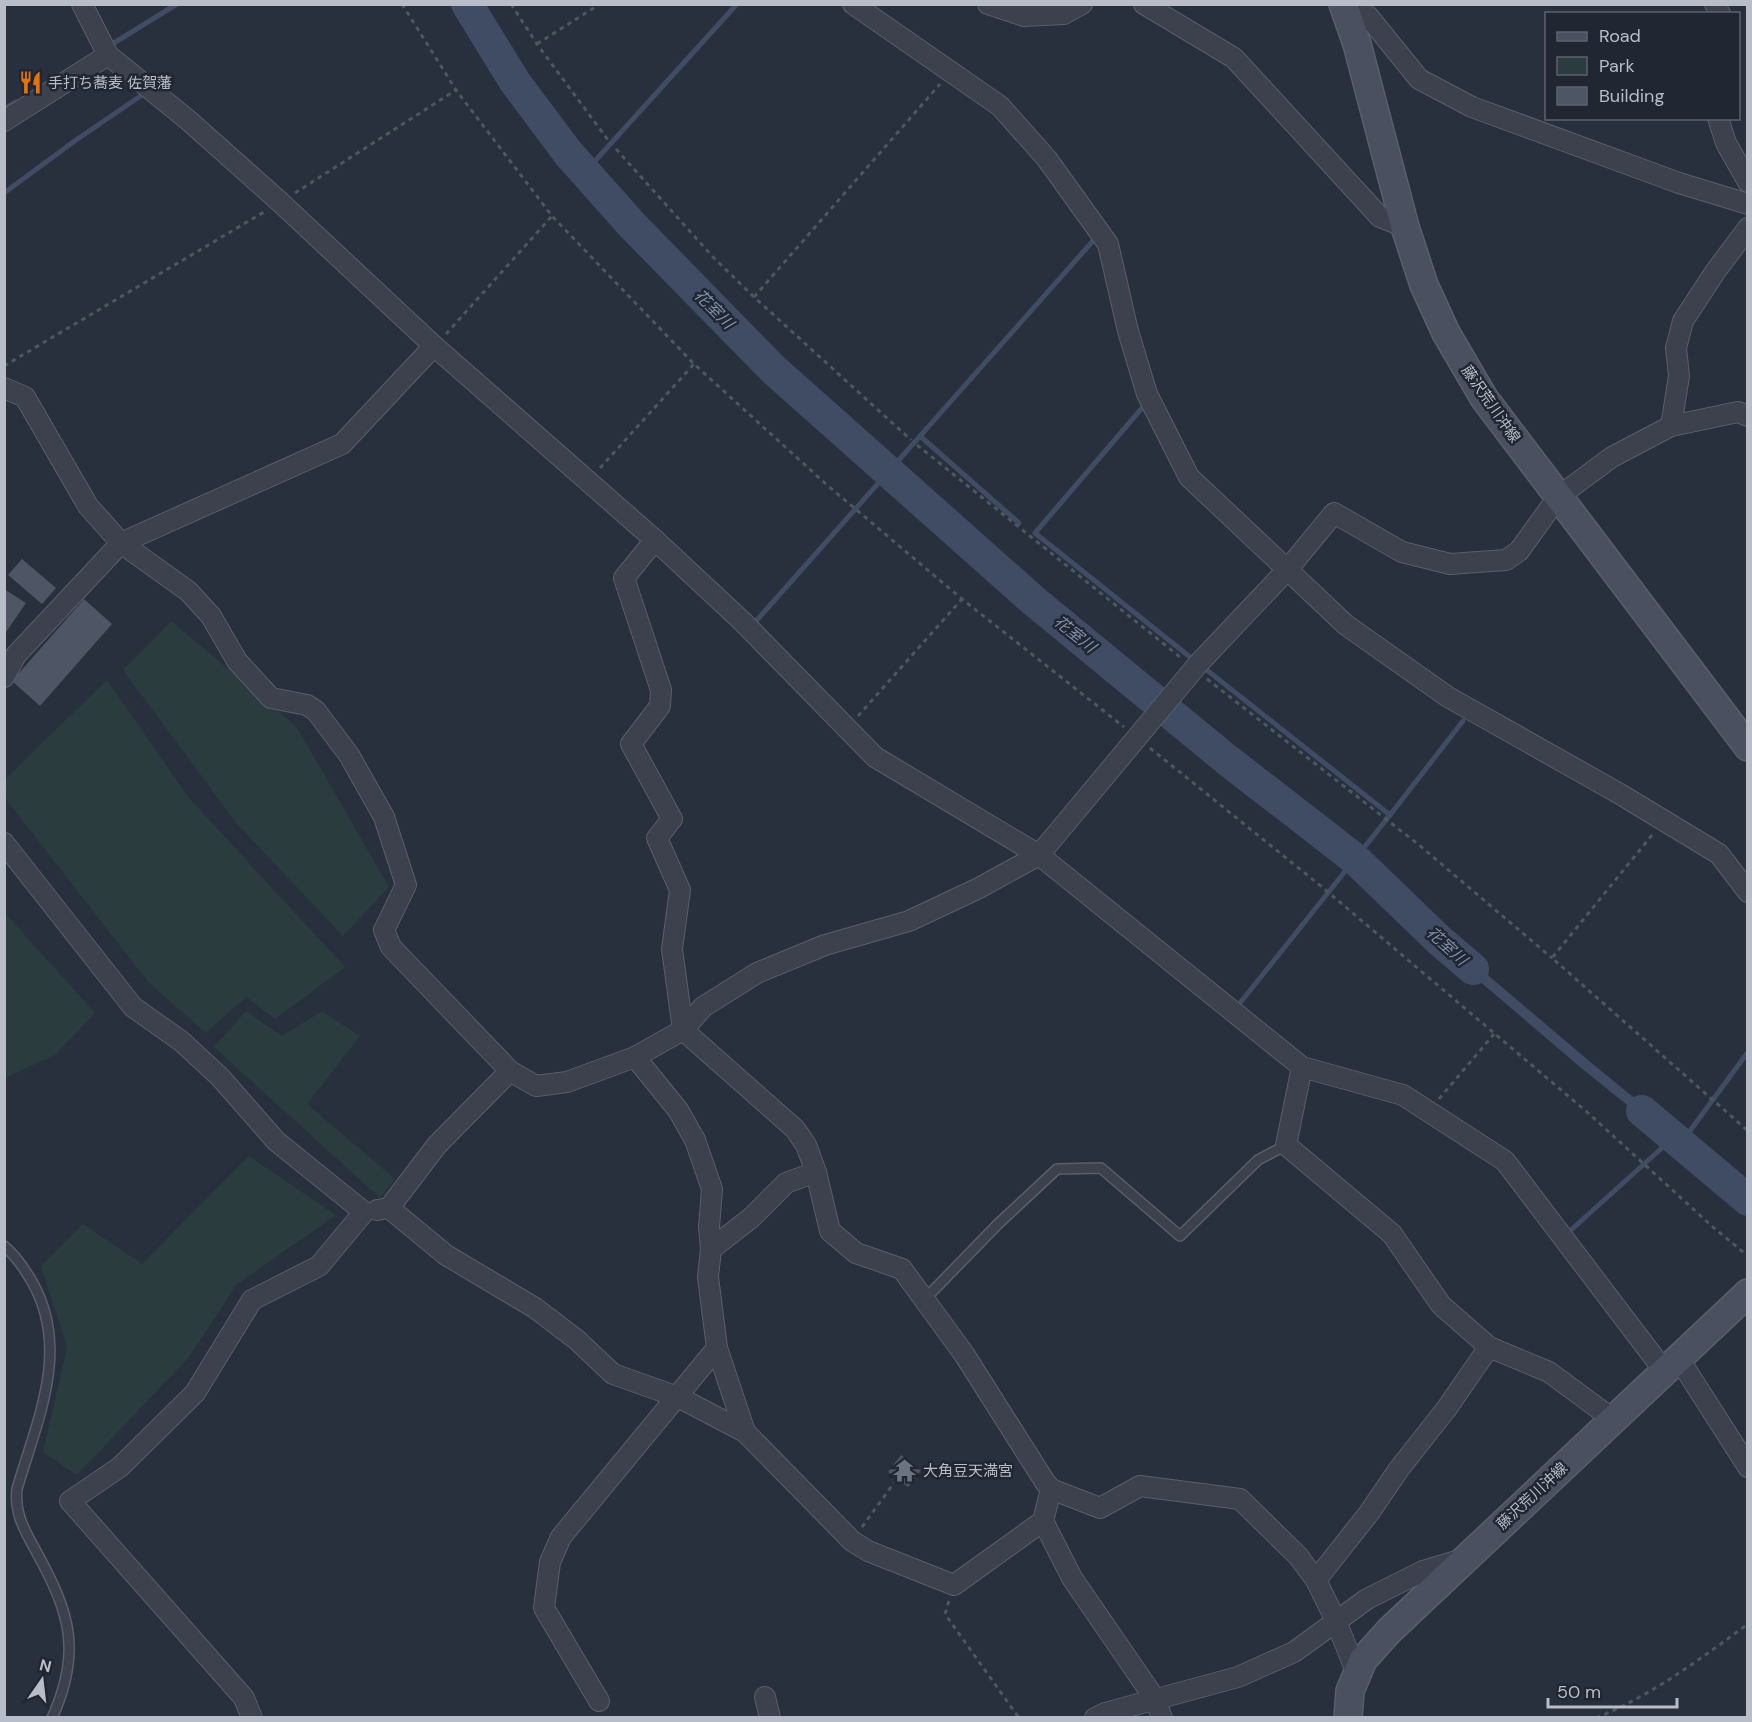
<svg xmlns="http://www.w3.org/2000/svg" width="1752" height="1722" viewBox="0 0 1752 1722" font-family="'DM Sans','Noto Sans JP',sans-serif">
<style>
.green{fill:#2b3c3f}
.water{fill:#404c64}
.lines{fill:none;stroke-linecap:round;stroke-linejoin:round}
.stream{stroke:#404c64;stroke-width:5}
.river{stroke:#404c64;stroke-width:32}
.building{fill:#4e5665}
.lane-casing{stroke:#595f6b;stroke-width:12}
.street-casing{stroke:#595f6b;stroke-width:22}
.secondary-casing{stroke:#595f6b;stroke-width:30}
.path{stroke:#4a595d;stroke-width:3;stroke-dasharray:4.5 4.5;stroke-linecap:butt}
.lane{stroke:#3c414d;stroke-width:9}
.street{stroke:#3c414d;stroke-width:20}
.secondary{stroke:#4a5060;stroke-width:27}
.labels{text-anchor:middle;dominant-baseline:central;stroke-width:5;stroke-linejoin:round;paint-order:stroke}
.poi-label{font-size:15px;fill:#b8bdc8;stroke:#202632;text-anchor:start}
.street-label{font-size:15px;fill:#b8bdc8;stroke:#202632}
.water-label{font-size:16px;font-style:italic;fill:#8391ac;stroke:#202632}
</style>
<rect width="100%" height="100%" fill="#282f3d"/>
<g class="green">
<path d="M171,621L296,726L389,887L343,936L237,824L123,670Z"/>
<path d="M107,680L189,798L345,967L275,1019L246,997L206,1033L149,983L5,798V779Z"/>
<path d="M5,913L95,1013L55,1055L5,1078Z"/>
<path d="M246,1011L282,1036L322,1011L360,1036L307,1104L395,1179L380,1198L214,1047Z"/>
<path d="M249,1156L336,1215L236,1285L190,1356L77,1475L43,1452L67,1347L41,1266L83,1224L142,1264Z"/>
</g>
<g class="water">
<path d="M1443,937L1588,1060L1677,1133L1673,1142L1580,1067L1436,944Z"/>
<path d="M1681,1138L1747,1194V1207L1678,1147Z"/>
</g>
<g class="lines">
<g class="stream">
<path d="M109,46L177,4"/>
<path d="M4,109L16,102"/>
<path d="M585,172L737,4"/>
<path d="M4,193L76,140L142,95"/>
<path d="M1142,408L1035,533L1195,661"/>
<path d="M920,436L1019,523"/>
<path d="M757,620L1092,242"/>
<path d="M1203,667L1390,815L1240,1003"/>
<path d="M1390,815L1463,721"/>
<path d="M1681,1143L1748,1052"/>
<path d="M1571,1230L1674,1137"/>
</g>
<g class="river">
<path d="M467,4L515,82L568,153L632,225L774,370L1034,601L1226,759L1355,859L1439,940L1473,969"/>
<path d="M1642,1111L1748,1200"/>
</g>
</g>
<g class="building">
<path d="M22,559L56,588L42,604L8,575Z"/>
<path d="M4,589L26,603L4,635Z"/>
<path d="M84,599L112,624L40,706L12,681Z"/>
<path d="M901,1455L921,1470L908,1487L888,1472Z"/>
</g>
<g class="lines">
<defs>
<g id="lane">
<path d="M4,1246C14,1254 21,1264 28,1275C73,1345 38,1417 17,1489C14,1514 25,1531 37,1553C70,1613 82,1652 52,1718"/>
<path d="M925,1299L998,1224L1057,1169L1101,1168L1180,1236L1258,1160L1286,1145"/>
</g>
<g id="street">
<path d="M82,4L108,55L188,120L280,202L434,346L655,540L743,622L875,757L1039,855L1302,1067L1403,1095L1505,1161L1665,1372"/>
<path d="M853,4L1000,106L1047,159L1108,244L1128,331L1147,394L1189,477L1346,625L1448,697L1620,794L1719,854L1748,892"/>
<path d="M988,4L1024,16L1064,14L1082,4"/>
<path d="M1144,4L1234,58L1380,217L1405,227"/>
<path d="M1347,4L1368,16L1419,79L1472,107L1679,183L1748,204"/>
<path d="M1715,4L1720,14"/>
<path d="M1718,118L1726,143L1748,182"/>
<path d="M4,121L108,55"/>
<path d="M4,388L25,397L88,506L121,543L188,591L211,616L237,661L271,698L307,705L316,711L349,755L384,817L406,885L384,930L391,947L510,1071L536,1086L567,1082L635,1057L683,1030L703,1007L757,973L825,945L909,921L979,888L1039,855L1199,663L1287,570L1334,513L1402,552L1450,564L1506,560L1519,551L1558,497L1612,457L1671,426L1738,412L1748,416"/>
<path d="M1671,426L1679,376L1676,348L1683,321L1715,272L1748,228"/>
<path d="M655,540L624,578L661,690L660,706L631,744L672,819L657,838L680,890L672,949L683,1030L795,1129L806,1145L816,1172L830,1231L856,1253L902,1269L964,1354L1045,1482L1051,1489L1100,1508L1140,1486L1240,1499L1298,1556L1316,1580L1336,1621L1357,1674"/>
<path d="M4,677L16,655L121,543L342,444L434,346"/>
<path d="M4,843L133,1007L181,1041L220,1077L276,1141L364,1212L319,1266L252,1300L195,1393L120,1467L70,1501L244,1698L252,1718"/>
<path d="M635,1057L678,1110L695,1140L712,1189L709,1227L711,1249"/>
<path d="M1302,1067L1286,1145L1392,1234L1441,1305L1489,1347L1549,1372L1614,1420"/>
<path d="M389,1208L446,1255L535,1308L577,1340L613,1374L678,1397L745,1432L852,1541L868,1551L954,1585L1043,1521L1051,1489"/>
<path d="M377,1210L389,1208L437,1145L510,1071"/>
<path d="M717,1348L745,1432"/>
<path d="M1679,1359L1748,1467"/>
<path d="M1043,1521L1072,1578L1155,1699L1162,1718"/>
<path d="M1316,1580L1369,1513L1399,1469L1447,1408L1489,1347"/>
<path d="M765,1697L770,1718"/>
<path d="M599,1701L544,1608L550,1562L561,1537L717,1348L708,1277L711,1249L751,1218L786,1183L816,1172"/>
<path d="M1095,1718L1105,1713L1238,1677L1294,1652L1367,1599L1423,1571L1463,1559"/>
</g>
<g id="secondary">
<path d="M1343,4L1357,44L1405,227L1424,285L1446,333L1484,398L1748,747"/>
<path d="M1348,1718L1350,1691L1363,1660L1389,1631L1748,1293"/>
</g>
</defs>
<use href="#lane" class="lane-casing"/>
<use href="#street" class="street-casing"/>
<use href="#secondary" class="secondary-casing"/>
<g class="path">
<path d="M402,4L456,90L552,216L694,364L827,485L962,599L1124,727"/>
<path d="M511,4L537,44L608,140"/>
<path d="M537,44L600,4"/>
<path d="M616,149L713,257L754,297L911,440"/>
<path d="M295,193L456,90"/>
<path d="M754,297L940,84"/>
<path d="M446,334L552,216"/>
<path d="M4,366L264,212"/>
<path d="M917,445L1180,657"/>
<path d="M600,468L694,364"/>
<path d="M1207,679L1419,845L1552,958"/>
<path d="M858,716L962,599"/>
<path d="M1150,748L1322,887L1587,1112L1714,1228L1748,1256"/>
<path d="M1652,835L1552,958L1748,1131"/>
<path d="M1439,1099L1494,1034"/>
<path d="M862,1527L894,1483"/>
<path d="M949,1601L945,1614L1019,1718"/>
<path d="M1596,1718C1651,1696 1700,1659 1748,1624"/>
</g>
<use href="#lane" class="lane"/>
<use href="#street" class="street"/>
<use href="#secondary" class="secondary"/>
</g>
<defs>
<symbol id="restaurant-bare" viewBox="-9 -9 18 18"><path d="M-5-6h1v4h1v-4h1v4h1v-4h1v5L-1.5 .5V6h-2V.5L-5-1ZM5-6V6H3V1.5H1.5Q1.5-4 5-6Z" fill="#e8710a" stroke="#202632" stroke-width="2.5" paint-order="stroke"/></symbol>
<symbol id="temple-bare" viewBox="-9 -9 18 18"><path d="M0-6L5-2H3V0L6.5 2.5H4V6H1.5V3h-3V6H-4V2.5H-6.5L-3 0V-2H-5Z" fill="#6b7280" stroke="#202632" stroke-width="2.5" paint-order="stroke"/></symbol>
</defs>
<g fill-rule="evenodd">
<use href="#restaurant-bare" x="14" y="66" width="33" height="33"/>
<use href="#temple-bare" x="888" y="1454" width="33" height="33"/>
</g>
<g class="labels">
<g class="poi-label">
<text x="48" y="83">手打ち蕎麦 佐賀藩</text>
<text x="923" y="1471">大角豆天満宮</text>
</g>
<g class="street-label">
<text transform="translate(1491 404) rotate(55)">藤沢荒川沖線</text>
<text transform="translate(1532 1496) rotate(-43)">藤沢荒川沖線</text>
</g>
<g class="water-label">
<text transform="translate(714 309) rotate(45)">花室川</text>
<text transform="translate(1075 634) rotate(39)">花室川</text>
<text transform="translate(1447 946) rotate(42)">花室川</text>
</g>
</g>
<rect width="1752" height="1722" fill="none" stroke="#b8bdc8" stroke-width="12"/>
<rect x="1545" y="12" width="195" height="108" fill="#202632" stroke="#5d626e" stroke-width="1.5"/>
<rect x="1557" y="32" width="30" height="9" fill="#4a5060" stroke="#5d626e" stroke-width="1.5"/>
<text x="1599" y="42" font-size="18" fill="#b8bdc8">Road</text>
<rect x="1557" y="57" width="30" height="18" fill="#2b3c3f" stroke="#5d626e" stroke-width="1.5"/>
<text x="1599" y="72" font-size="18" fill="#b8bdc8">Park</text>
<rect x="1557" y="87" width="30" height="18" fill="#4e5665" stroke="#5d626e" stroke-width="1.5"/>
<text x="1599" y="102" font-size="18" fill="#b8bdc8">Building</text>
<g transform="translate(42 1680) rotate(14)" stroke="#202632" stroke-width="4.5" paint-order="stroke">
<path d="M0-4.5L10 22L0 15L-10 22Z" fill="#b8bdc8"/>
<text y="-9" font-size="16" font-weight="bold" text-anchor="middle" fill="#b8bdc8">N</text>
</g>
<path d="M1548 1698v9h129v-9" fill="none" stroke="#b8bdc8" stroke-width="3"/>
<text x="1557" y="1698" font-size="18" fill="#b8bdc8" stroke="#202632" stroke-width="4.5" paint-order="stroke">50 m</text>
</svg>
